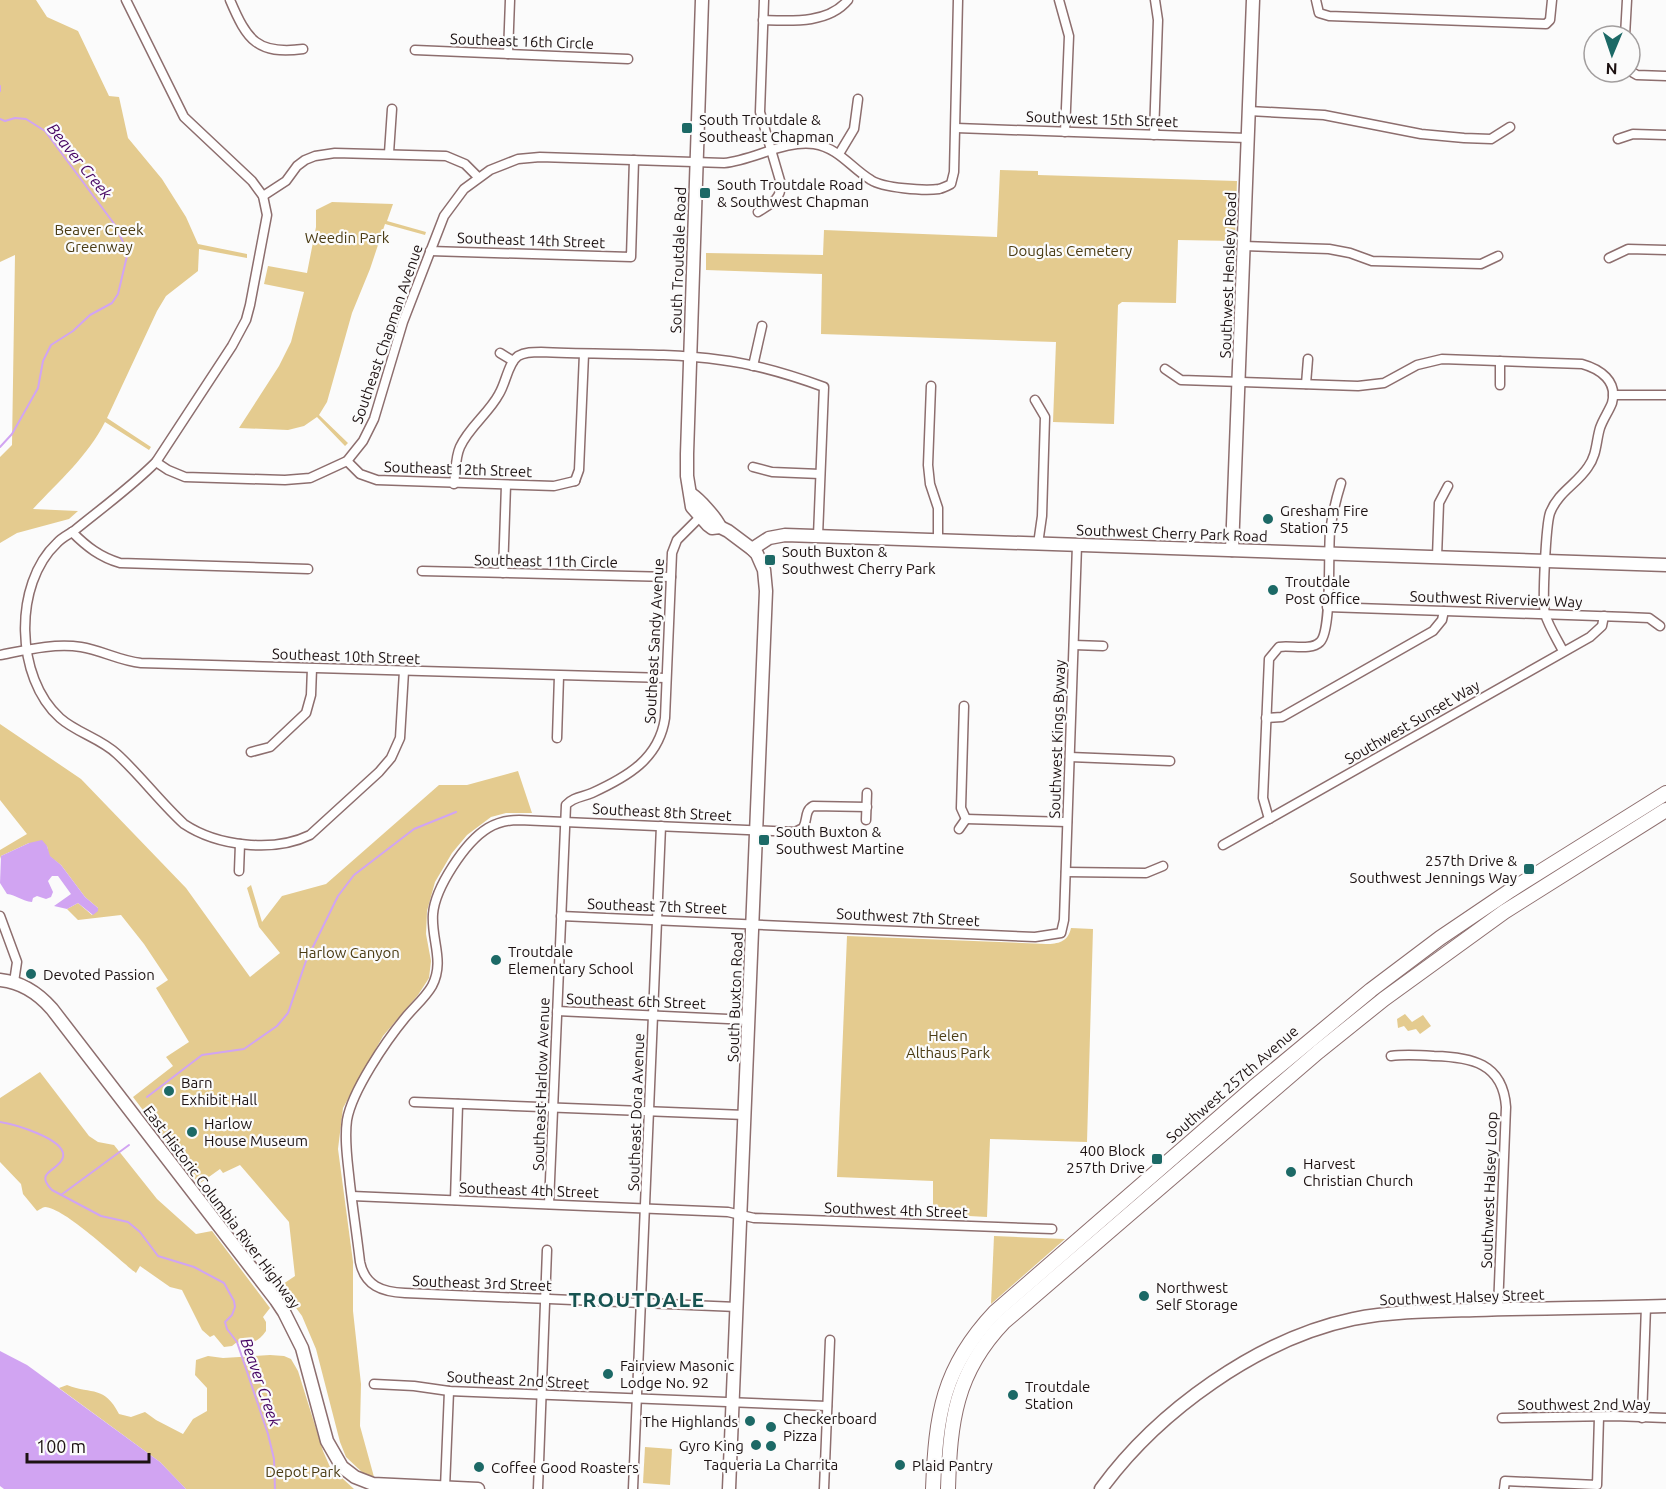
<svg xmlns="http://www.w3.org/2000/svg" width="1666" height="1489" viewBox="0 0 1666 1489" font-family="Ubuntu,sans-serif">
<style>
.green{fill:#e4cb8f}
.water{fill:#d1a4f2}
.lines{fill:none;stroke-linecap:round;stroke-linejoin:round}
.stream{stroke:#d1a4f2;stroke-width:2}
.street-casing{stroke:#8d6e6e;stroke-width:11}
.secondary-casing{stroke:#8d6e6e;stroke-width:15}
.primary-casing{stroke:#8d6e6e;stroke-width:16}
.street{stroke:#fff;stroke-width:8}
.secondary{stroke:#fff;stroke-width:12}
.primary{stroke:#fff;stroke-width:14}
.poi-dot{fill:#1c6966;stroke:#fbfbfb;stroke-width:2}
.labels{text-anchor:middle;dominant-baseline:central;stroke-width:4.5;stroke-linejoin:round;paint-order:stroke}
.street-label{font-size:15px;fill:#1d1212;stroke:#fbfbfb}
.poi-label{font-size:15px;fill:#1d1212;stroke:#fbfbfb;text-anchor:start}
.park-label{font-size:15px;fill:#4a3b13;stroke:#fbfbfb}
.water-label{font-size:16px;font-style:italic;fill:#440262;stroke:#fbfbfb}
.district-label{font-size:21px;font-weight:bold;letter-spacing:1.5px;fill:#175351;stroke:#fbfbfb}
</style>
<rect width="100%" height="100%" fill="#fbfbfb"/>
<g class="green">
<path d="M0,0H36L47,17L78,31L109,96L119,97L128,138L162,179L186,217L198,244L247,254V258L199,249L198,271L166,296L157,311L107,418L151,447L149,450L105,422C87,457 59,481 33,509L78,511L69,519L17,533L0,543V457L12,445L15,255L0,262Z"/>
<path d="M1000,170L1038,171V175L1237,181L1235,241L1178,240L1176,303L1122,302L1118,305L1114,424L1053,422L1056,342L821,334L822,274L706,270V253L823,255L824,230L997,237Z"/>
<path d="M332,202L393,204L387,221L426,232L425,235L385,224L370,269L352,313L327,402L319,415L348,443L345,446L317,417L304,426L288,430L239,428L279,366L291,342L304,292L264,284L268,266L307,273L316,227V210Z"/>
<path d="M0,724L81,779L186,888L250,977L280,953L259,927L247,888L251,885L262,922L282,896L326,884L439,785H467L518,771L532,813H506L491,817L467,835L452,853L435,882L427,911L426,934L431,961L429,978L418,995L383,1036L343,1108L338,1149L353,1262V1311L361,1384L360,1426L374,1477L363,1473L346,1457L340,1442L316,1349L302,1316L280,1286L295,1276L289,1222L240,1165L223,1173L220,1169L199,1184L133,1097L173,1066L166,1057L189,1042L156,988L168,980L144,944L121,915L78,920L67,909L78,903L92,915L98,908L85,897L61,865L49,856L47,846L29,843L1,856L0,859V850L27,834L0,800Z"/>
<path d="M1071,928L1093,929L1087,1142L990,1139L987,1217L933,1214V1181L837,1177L847,936L1046,944C1058,944 1068,942 1071,928Z"/>
<path d="M1405,1014L1412,1022L1423,1015L1431,1026L1420,1034L1416,1029L1408,1031L1404,1026L1398,1028L1397,1019Z"/>
<path d="M40,1072L89,1136L98,1142L114,1145L157,1199L196,1234L212,1231L270,1308L263,1317L266,1322V1331C258,1342 250,1346 237,1342L232,1346L224,1347L214,1335L210,1337L202,1330L182,1290L170,1287L140,1266L136,1273C118,1259 65,1208 45,1207C43,1207 39,1210 37,1211L23,1194L21,1184L0,1162V1098Z"/>
<path d="M994,1236L1065,1239L991,1304Z"/>
<path d="M270,1355L284,1356L291,1359L298,1371L323,1451L330,1467L354,1489H186L160,1462L59,1388L67,1385C93,1395 104,1385 119,1414L131,1417L145,1412L156,1420L183,1434L193,1419L207,1411V1388L195,1375L196,1360L208,1356L223,1358Z"/>
<path d="M645,1447L672,1449L670,1485L643,1483Z"/>
</g>
<g class="water">
<path d="M42,840L47,846L50,856L61,865L85,897L98,908V911L93,915L78,903L67,909L54,906L71,894L58,876H52L48,881L53,892L51,897L46,899L37,896L33,898L32,902C22,901 16,895 7,894L0,883L1,856L29,843Z"/>
<path d="M0,1351L27,1365L160,1462L186,1489H4L0,1486Z"/>
</g>
<g class="lines">
<g class="stream">
<path d="M0,86V91"/>
<path d="M0,119L5,121L15,118L26,119L45,131L115,225L123,242L127,256L118,294L112,303L90,315L73,331L51,345L43,361L38,388L12,434L0,447"/>
<path d="M147,1097L202,1055L244,1049L277,1026L288,1013L306,961L338,896L354,875L414,829L456,812"/>
<path d="M0,1122C13,1124 67,1139 63,1157C60,1171 33,1171 52,1190L101,1216L128,1222L140,1232L158,1256L194,1267L224,1283L234,1301L235,1307L232,1315L225,1322L227,1329L237,1342L268,1434L274,1459L275,1489"/>
<path d="M61,1195L129,1145"/>
</g>
<defs>
<g id="street">
<path d="M126,0L184,117L252,181L263,196L267,215L250,305L246,320L232,346L156,462C131,487 102,508 75,530C70,534 62,537 57,543C13,584 15,678 60,718C77,733 100,738 117,754C141,776 160,802 184,824C217,846 273,853 310,835L379,772L391,758L400,738L404,671"/>
<path d="M230,0C247,40 257,55 303,49"/>
<path d="M1059,0L1069,36L1065,132"/>
<path d="M1316,0L1319,13L1329,16L1546,24L1550,20L1552,0"/>
<path d="M763,20C791,21 828,24 848,0"/>
<path d="M1625,36L1627,0"/>
<path d="M415,50L628,59"/>
<path d="M508,54L510,0"/>
<path d="M1630,71L1637,75L1666,76"/>
<path d="M1249,111L1324,115L1421,134L1464,138L1491,139L1510,127"/>
<path d="M956,128L1247,138"/>
<path d="M1154,135L1158,20L1155,0"/>
<path d="M1618,139L1633,134L1666,135"/>
<path d="M389,153L392,109"/>
<path d="M839,154L854,129L858,99"/>
<path d="M263,196L286,181L297,166L305,160L315,156L335,153L446,156L465,164L478,177"/>
<path d="M758,212C770,204 781,200 781,184L760,112L764,0"/>
<path d="M1244,246L1329,249L1350,253L1372,261L1481,264L1498,256"/>
<path d="M430,251L631,257L634,160"/>
<path d="M1609,258L1628,249L1666,250"/>
<path d="M500,353L513,361"/>
<path d="M753,366L762,326"/>
<path d="M1165,369L1181,380L1358,386L1384,383L1417,365L1442,359L1582,364C1600,369 1618,381 1612,403C1609,411 1603,419 1600,428C1596,441 1597,455 1588,467C1577,484 1558,492 1550,513C1546,525 1542,601 1545,614C1549,627 1557,639 1563,651"/>
<path d="M1306,384L1308,359"/>
<path d="M1500,385V361"/>
<path d="M931,386L928,465L930,484L938,508V540"/>
<path d="M1613,395H1666"/>
<path d="M1035,400L1045,417L1042,516L1038,544"/>
<path d="M347,461L360,474L377,480L554,486L575,481"/>
<path d="M156,462L168,470L185,477L285,480L310,478L347,461L363,441L374,419L403,322L444,216L464,189L490,170L518,159L540,157L724,163C754,160 784,140 814,144C839,148 851,168 871,180C883,188 924,191 939,189C943,188 947,186 951,184L954,172L958,0"/>
<path d="M753,467L772,472L820,474"/>
<path d="M575,481L579,470L584,354"/>
<path d="M454,484C456,471 455,458 460,447C469,427 489,413 499,394C506,383 508,363 518,356C525,352 533,352 541,352C600,355 663,352 721,360C755,364 791,375 824,387L818,536"/>
<path d="M72,532C87,547 100,557 120,563L308,569"/>
<path d="M1437,557L1439,503L1448,486"/>
<path d="M422,571L671,577"/>
<path d="M503,573L506,485"/>
<path d="M1327,607L1626,617L1649,618L1660,626"/>
<path d="M1074,645L1103,646"/>
<path d="M0,655C26,650 54,643 81,647C101,650 120,661 141,663L666,678"/>
<path d="M964,706L961,808L966,819"/>
<path d="M1266,718L1282,717L1433,631L1442,620L1444,611"/>
<path d="M557,738L559,676"/>
<path d="M251,752L270,747L306,713L311,695L312,668"/>
<path d="M1070,757L1170,761"/>
<path d="M966,819L1067,822"/>
<path d="M1269,819L1263,798L1269,659L1279,647C1291,645 1311,651 1320,642C1332,631 1328,553 1330,532C1332,516 1336,499 1341,483"/>
<path d="M866,820L867,793"/>
<path d="M959,829L966,819"/>
<path d="M1223,845L1590,637L1602,626L1604,616"/>
<path d="M239,871L240,844"/>
<path d="M1066,872L1146,873L1163,866"/>
<path d="M0,916L17,962L14,982"/>
<path d="M561,916L1035,937L1061,933L1064,920L1077,545"/>
<path d="M557,1011L749,1020"/>
<path d="M1391,1056C1405,1054 1419,1055 1434,1056C1471,1057 1503,1063 1506,1107L1498,1309"/>
<path d="M414,1102L745,1115"/>
<path d="M352,1196L728,1212L754,1218L1052,1229"/>
<path d="M455,1200L458,1104"/>
<path d="M549,1204L566,805C573,797 583,797 592,793C627,777 659,759 665,718L672,553L677,540L699,518"/>
<path d="M737,1307L405,1293C382,1292 365,1286 360,1262C357,1236 353,1210 350,1184C348,1163 344,1141 347,1120C352,1091 386,1041 405,1018C414,1007 425,998 432,986C445,961 431,940 433,914C435,888 465,842 488,828C498,822 508,820 519,820L795,832L803,828C808,820 804,811 813,806L867,807"/>
<path d="M374,1384L414,1386L449,1391L827,1406"/>
<path d="M1502,1418L1614,1416L1666,1418"/>
<path d="M1642,1418L1646,1306"/>
<path d="M445,1488L449,1391"/>
<path d="M538,1489L547,1250"/>
<path d="M633,1489L661,826"/>
<path d="M824,1489L830,1340"/>
<path d="M1504,1489L1505,1481L1597,1485L1599,1417"/>
</g>
<g id="secondary">
<path d="M702,0L687,454V476L692,507L708,525L712,528L720,527L728,531L752,549L757,554L764,570L766,591L729,1489"/>
<path d="M691,494C700,500 716,518 720,527"/>
<path d="M752,549L769,538L785,535L1666,565"/>
<path d="M1232,550L1253,0"/>
<path d="M0,980C21,982 38,993 52,1009L276,1300L284,1312L302,1348L327,1441L342,1467L355,1477L373,1484L478,1489"/>
<path d="M1101,1489C1158,1411 1258,1339 1353,1319C1393,1311 1434,1311 1475,1310C1539,1308 1602,1308 1666,1306"/>
</g>
<g id="primary">
<path d="M933,1489C936,1415 942,1368 995,1312L1254,1087L1371,990L1440,938L1511,890L1666,793"/>
<path d="M948,1489C950,1422 955,1373 1004,1322L1318,1052L1384,999L1504,912L1666,810"/>
</g>
</defs>
<use href="#street" class="street-casing"/>
<use href="#secondary" class="secondary-casing"/>
<use href="#primary" class="primary-casing"/>
<use href="#street" class="street"/>
<use href="#secondary" class="secondary"/>
<use href="#primary" class="primary"/>
</g>
<g class="poi-dot">
<rect x="681" y="122" width="12" height="12" rx="3"/>
<rect x="699" y="187" width="12" height="12" rx="3"/>
<circle cx="1268" cy="519" r="6"/>
<rect x="764" y="554" width="12" height="12" rx="3"/>
<circle cx="1273" cy="590" r="6"/>
<rect x="758" y="834" width="12" height="12" rx="3"/>
<rect x="1523" y="863" width="12" height="12" rx="3"/>
<circle cx="496" cy="960" r="6"/>
<circle cx="31" cy="974" r="6"/>
<circle cx="169" cy="1091" r="6"/>
<circle cx="192" cy="1132" r="6"/>
<rect x="1151" y="1153" width="12" height="12" rx="3"/>
<circle cx="1291" cy="1172" r="6"/>
<circle cx="1144" cy="1296" r="6"/>
<circle cx="608" cy="1374" r="6"/>
<circle cx="1013" cy="1395" r="6"/>
<circle cx="750" cy="1421" r="6"/>
<circle cx="771" cy="1427" r="6"/>
<circle cx="756" cy="1445" r="6"/>
<circle cx="771" cy="1446" r="6"/>
<circle cx="900" cy="1465" r="6"/>
<circle cx="479" cy="1467" r="6"/>
</g>
<g class="labels">
<g class="street-label">
<text transform="translate(522 41) rotate(2)">Southeast 16th Circle</text>
<text transform="translate(1102 119) rotate(2)">Southwest 15th Street</text>
<text transform="translate(531 240) rotate(2)">Southeast 14th Street</text>
<text transform="translate(678 260) rotate(-88)">South Troutdale Road</text>
<text transform="translate(1228 275) rotate(-88)">Southwest Hensley Road</text>
<text transform="translate(387 334) rotate(-71)">Southeast Chapman Avenue</text>
<text transform="translate(458 469) rotate(2)">Southeast 12th Street</text>
<text transform="translate(1172 533) rotate(2)">Southwest Cherry Park Road</text>
<text transform="translate(546 561) rotate(1)">Southeast 11th Circle</text>
<text transform="translate(1496 599) rotate(2)">Southwest Riverview Way</text>
<text transform="translate(654 641) rotate(-87)">Southeast Sandy Avenue</text>
<text transform="translate(346 656) rotate(2)">Southeast 10th Street</text>
<text transform="translate(1412 722) rotate(-30)">Southwest Sunset Way</text>
<text transform="translate(1057 739) rotate(-88)">Southwest Kings Byway</text>
<text transform="translate(662 812) rotate(3)">Southeast 8th Street</text>
<text transform="translate(657 906) rotate(2)">Southeast 7th Street</text>
<text transform="translate(908 917) rotate(3)">Southwest 7th Street</text>
<text transform="translate(735 997) rotate(-88)">South Buxton Road</text>
<text transform="translate(636 1001) rotate(2)">Southeast 6th Street</text>
<text transform="translate(541 1084) rotate(-88)">Southeast Harlow Avenue</text>
<text transform="translate(1232 1084) rotate(-41)">Southwest 257th Avenue</text>
<text transform="translate(636 1112) rotate(-88)">Southeast Dora Avenue</text>
<text transform="translate(529 1190) rotate(2)">Southeast 4th Street</text>
<text transform="translate(1489 1190) rotate(-88)">Southwest Halsey Loop</text>
<text transform="translate(222 1207) rotate(53)">East Historic Columbia River Highway</text>
<text transform="translate(896 1210) rotate(2)">Southwest 4th Street</text>
<text transform="translate(482 1283) rotate(2)">Southeast 3rd Street</text>
<text transform="translate(1462 1297) rotate(-2)">Southwest Halsey Street</text>
<text transform="translate(518 1380) rotate(3)">Southeast 2nd Street</text>
<text x="1584" y="1404">Southwest 2nd Way</text>
</g>
<g class="poi-label">
<text x="699" y="119">South Troutdale &amp;<tspan x="699" dy="17">Southeast Chapman</tspan></text>
<text x="717" y="184">South Troutdale Road<tspan x="717" dy="17">&amp; Southwest Chapman</tspan></text>
<text x="1280" y="510">Gresham Fire<tspan x="1280" dy="17">Station 75</tspan></text>
<text x="782" y="551">South Buxton &amp;<tspan x="782" dy="17">Southwest Cherry Park</tspan></text>
<text x="1285" y="581">Troutdale<tspan x="1285" dy="17">Post Office</tspan></text>
<text x="776" y="831">South Buxton &amp;<tspan x="776" dy="17">Southwest Martine</tspan></text>
<text x="1517" y="860" text-anchor="end">257th Drive &amp;<tspan x="1517" dy="17">Southwest Jennings Way</tspan></text>
<text x="508" y="951">Troutdale<tspan x="508" dy="17">Elementary School</tspan></text>
<text x="43" y="974">Devoted Passion</text>
<text x="181" y="1082">Barn<tspan x="181" dy="17">Exhibit Hall</tspan></text>
<text x="204" y="1123">Harlow<tspan x="204" dy="17">House Museum</tspan></text>
<text x="1145" y="1150" text-anchor="end">400 Block<tspan x="1145" dy="17">257th Drive</tspan></text>
<text x="1303" y="1163">Harvest<tspan x="1303" dy="17">Christian Church</tspan></text>
<text x="1156" y="1287">Northwest<tspan x="1156" dy="17">Self Storage</tspan></text>
<text x="620" y="1365">Fairview Masonic<tspan x="620" dy="17">Lodge No. 92</tspan></text>
<text x="1025" y="1386">Troutdale<tspan x="1025" dy="17">Station</tspan></text>
<text x="783" y="1418">Checkerboard<tspan x="783" dy="17">Pizza</tspan></text>
<text x="738" y="1421" text-anchor="end">The Highlands</text>
<text x="744" y="1445" text-anchor="end">Gyro King</text>
<text x="771" y="1464" text-anchor="middle">Taqueria La Charrita</text>
<text x="912" y="1465">Plaid Pantry</text>
<text x="491" y="1467">Coffee Good Roasters</text>
</g>
<g class="park-label">
<text x="99" y="229">Beaver Creek<tspan x="99" dy="17">Greenway</tspan></text>
<text x="347" y="237">Weedin Park</text>
<text x="1070" y="250">Douglas Cemetery</text>
<text x="349" y="952">Harlow Canyon</text>
<text x="948" y="1035">Helen<tspan x="948" dy="17">Althaus Park</tspan></text>
<text x="303" y="1471">Depot Park</text>
</g>
<g class="water-label">
<text transform="translate(80 161) rotate(51)">Beaver Creek</text>
<text transform="translate(261 1382) rotate(71)">Beaver Creek</text>
</g>
<g class="district-label">
<text x="637" y="1299">TROUTDALE</text>
</g>
</g>
<g transform="translate(1612 54) rotate(182)"><circle r="28" fill="#fbfbfb" stroke="#a29e9e" stroke-width="1.5"/>
<path d="M0-4.5L10 22L0 15L-10 22Z" fill="#1c6966"/>
<text y="-9" font-size="16" font-weight="bold" text-anchor="middle" fill="#1d1212">N</text>
</g>
<path d="M27 1453v9h122v-9" fill="none" stroke="#1d1212" stroke-width="3"/>
<text x="36" y="1453" font-size="18" fill="#1d1212" stroke="#fbfbfb" stroke-width="4.5" paint-order="stroke">100 m</text>
</svg>
